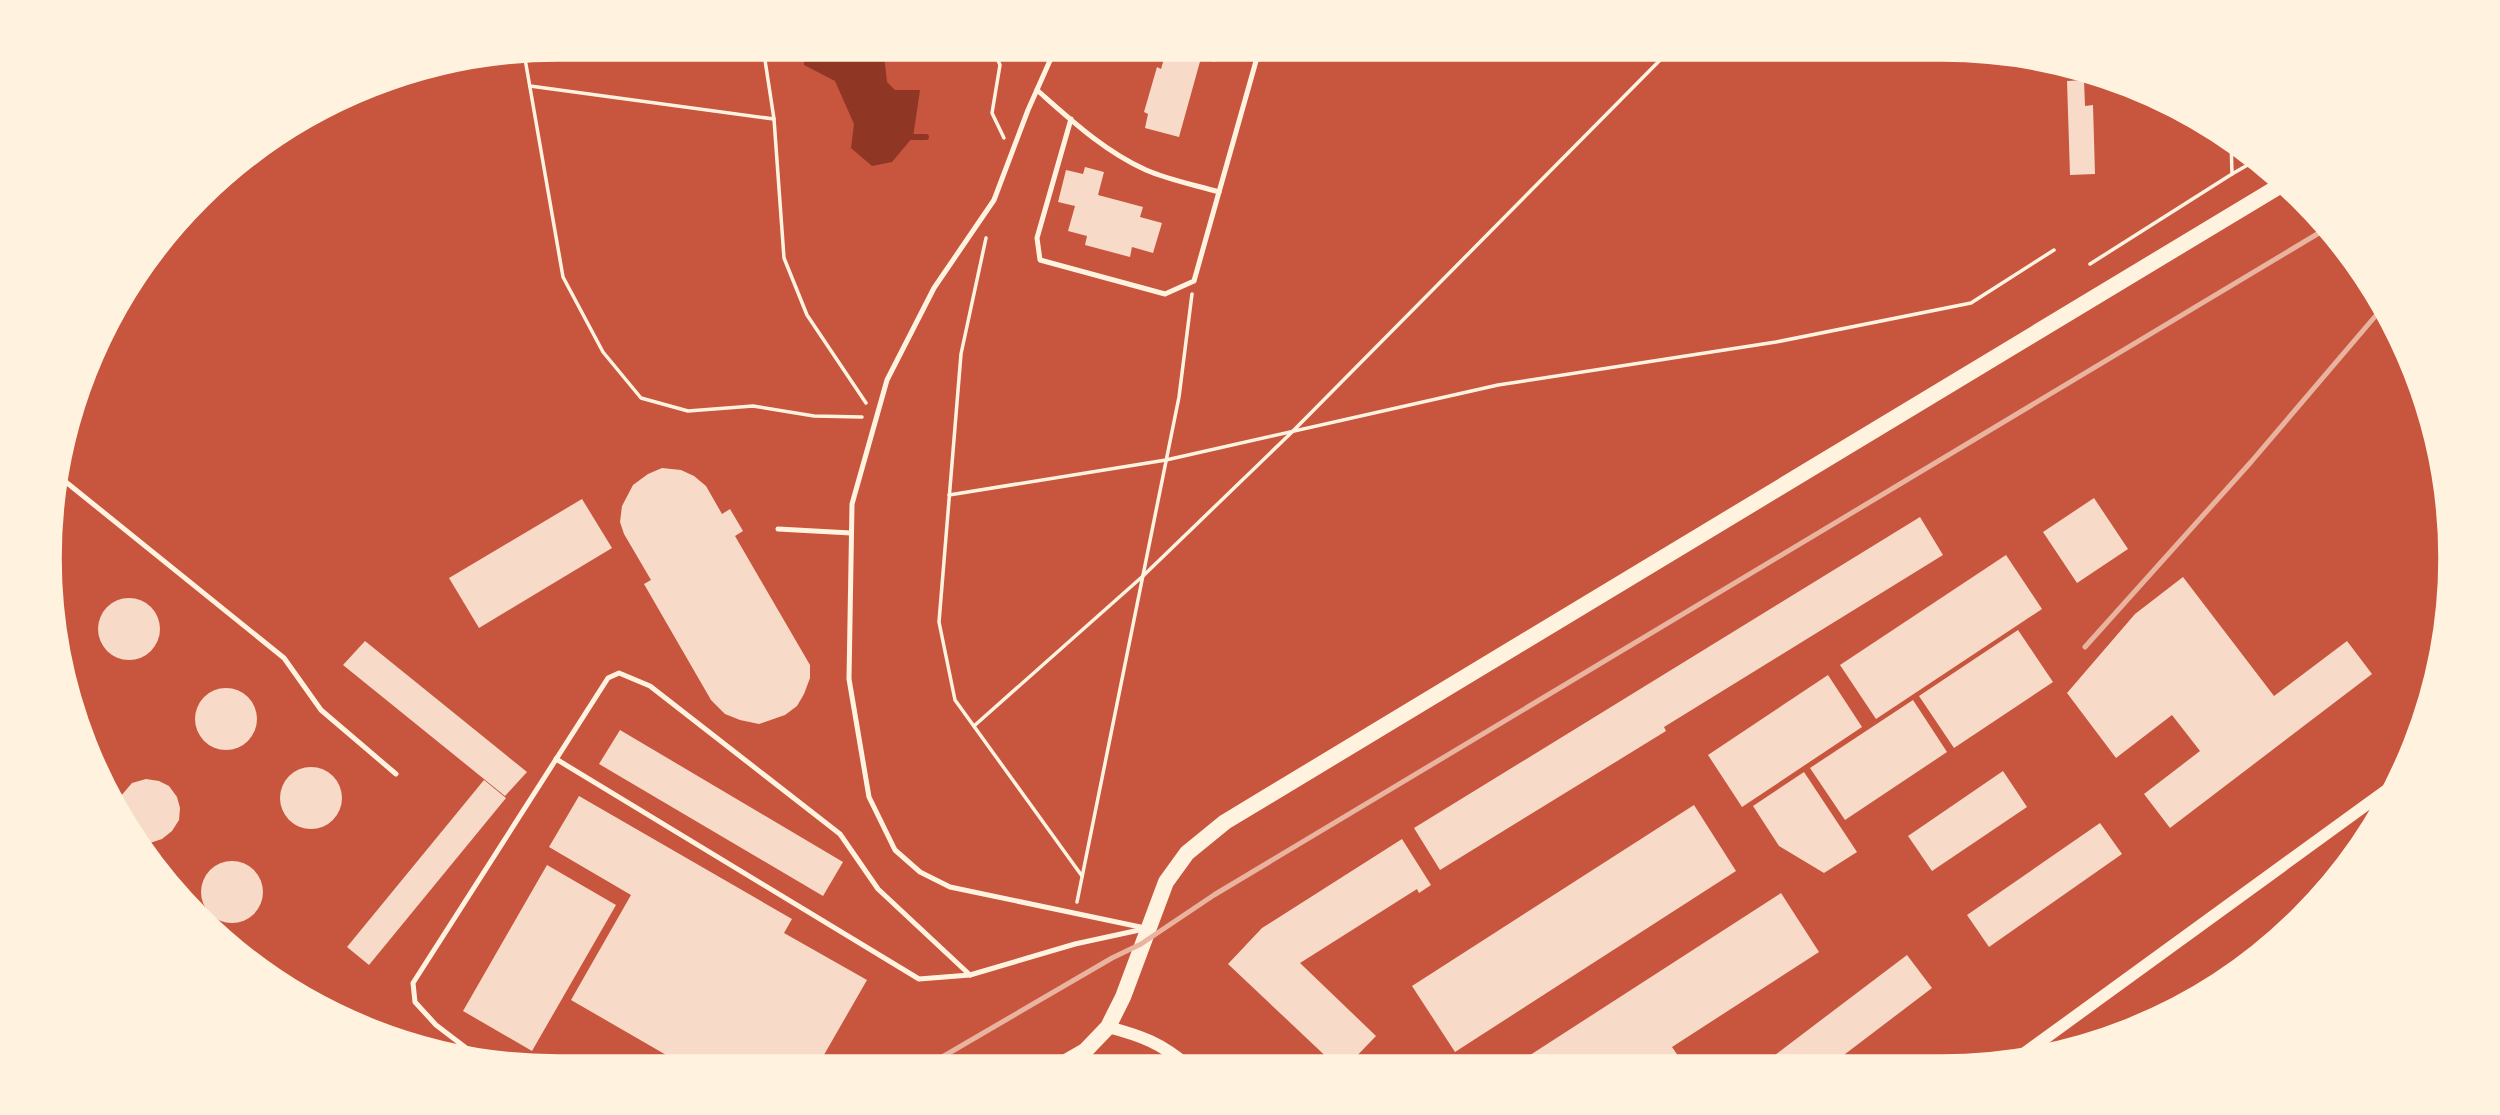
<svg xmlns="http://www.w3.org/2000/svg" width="2500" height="1115" viewBox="0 0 2500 1115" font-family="'DejaVu Sans',sans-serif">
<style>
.water{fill:#8f3625}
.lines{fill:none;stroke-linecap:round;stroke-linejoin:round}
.stream{stroke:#8f3625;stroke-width:6}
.building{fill:#f7dbc8}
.path{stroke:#fff3e0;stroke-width:3.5}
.service{stroke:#fff3e0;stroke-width:5}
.tertiary{stroke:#fff3e0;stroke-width:12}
.primary{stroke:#fff3e0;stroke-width:16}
.rail{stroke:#e9b49f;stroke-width:5}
.rim{fill:none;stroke:#fff3e0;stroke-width:3.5}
</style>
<rect width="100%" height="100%" fill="#c8553d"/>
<path class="water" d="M805,47H883L887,82L895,90H920L913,137L892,162L872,166L851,148L854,124L835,81L804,65Z"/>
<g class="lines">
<path class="stream" d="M913,137H926"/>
</g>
<g class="building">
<path d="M1182,47H1219L1215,62L1201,58L1179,137L1145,128L1148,114L1144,112L1157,67L1161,69L1167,49L1180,53Z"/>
<path d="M2084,80L2085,106L2093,105L2095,174L2070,175L2067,81Z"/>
<path d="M1085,167L1104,172L1098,195L1143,207L1140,217L1162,223L1153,253L1132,247L1130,257L1085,245L1087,236L1068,231L1075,206L1058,202L1066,170L1083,174Z"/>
<path d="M662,468L681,470L694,476L706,486L722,514L730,509L743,531L735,536L810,665V678L804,694L797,706L785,715L759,724L740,720L725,714L711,700L644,584L651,580L624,534L620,522L622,506L633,485L648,474Z"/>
<path d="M2094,498L2128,549L2077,583L2043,532Z"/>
<path d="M582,499L612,548L479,628L449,578Z"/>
<path d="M1920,517L1943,555L1664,727L1666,731L1440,870L1414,828Z"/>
<path d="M2006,555L2042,609L1876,719L1840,665Z"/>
<path d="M2183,577L2274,696L2347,641L2372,674L2170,828L2144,794L2200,751L2172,715L2116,758L2067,693L2135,614Z"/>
<circle cx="129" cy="629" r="31"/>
<path d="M2018,630L2053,682L1954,748L1919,696Z"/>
<path d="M365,641L527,772L505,796L343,665Z"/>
<path d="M1828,675L1862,727L1742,807L1708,755Z"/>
<circle cx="226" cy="719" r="31"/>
<path d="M69,698L81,711L84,723L81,737L74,722Z"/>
<path d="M1913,700L1947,752L1845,820L1810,768Z"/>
<path d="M620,730L843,862L823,896L599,764Z"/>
<circle cx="311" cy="798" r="31"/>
<path d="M2003,771L2027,807L1932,871L1908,836Z"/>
<path d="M1804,772L1857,852L1824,873L1779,846L1753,806Z"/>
<path d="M146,779L159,781L169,786L177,797L180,808L179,820L172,831L162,839L150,843L139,841L116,813L120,797L132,783Z"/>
<path d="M484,780L506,798L369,965L347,947Z"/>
<path d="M579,796L792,919L784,933L867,980L817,1067H687L571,1000L631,895L549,847Z"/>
<path d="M1694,805L1736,871L1455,1052L1412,986Z"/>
<path d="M2100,823L2122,854L1989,947L1967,915Z"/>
<path d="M1402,839L1431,885L1419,893L1417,889L1300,963L1376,1036L1348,1065H1343L1339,1061L1335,1065L1228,964L1262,928Z"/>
<circle cx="232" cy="892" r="31"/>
<path d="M547,865L616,905L532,1051L463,1011Z"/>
<path d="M1781,893L1819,952L1672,1047L1683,1063L1527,1065L1524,1059Z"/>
<path d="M1907,955L1932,988L1832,1064H1763Z"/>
</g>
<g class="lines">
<g class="path">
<path d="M763,47L774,119L784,258L807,315L866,403"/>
<path d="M992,47L1000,65L992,113L1004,138"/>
<path d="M524,53L563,277L603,352L641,398L688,411L753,406L814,416L862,417"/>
<path d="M530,86L774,119"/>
<path d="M2231,140L2232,174L2258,159"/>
<path d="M986,238L961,354L939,622L955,700L1082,876"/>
<path d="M2090,264L2232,174"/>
<path d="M949,495L1166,460L1498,385L1776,342L1971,303L2054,250"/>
<path d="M974,726L1143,576L1292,432L1673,47"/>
<path d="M1077,902L1179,397L1192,294"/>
</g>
<g class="service">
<path d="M1056,47L1028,110L994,200L934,288L887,380L852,504L849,679L869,797L895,850L920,872L950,887L1145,928"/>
<path d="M1037,90C1071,120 1104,151 1146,170C1169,180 1195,185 1219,192L1194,281L1165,294L1040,260L1037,238L1071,119"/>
<path d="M1219,192L1260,47"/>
<path d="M56,474L284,658L321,710L396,774"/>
<path d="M778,529L851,533"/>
<path d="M556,759L919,979L970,975L1075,944L1144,929"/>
<path d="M474,1054L436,1025L415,1002L413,983L608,678L619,673L650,686L840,834L878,889L970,975"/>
</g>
<g class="tertiary">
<path d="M1108,1027C1142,1036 1161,1043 1188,1066"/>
<path d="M2011,1063L2395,784"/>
</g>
<path class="primary" d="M1059,1066L1085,1051L1108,1027L1123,997L1166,882L1187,853L1225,822L2286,182"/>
<g class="rail">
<path d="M2085,647L2251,462L2384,306"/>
<path d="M925,1067L1112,958L1141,944L1214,895L2329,227"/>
</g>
</g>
<path d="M0 0H2500V1115H0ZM558 60H1942A498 498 0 0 1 2440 558V558A498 498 0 0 1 1942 1056H558A498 498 0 0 1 60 558V558A498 498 0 0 1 558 60Z" fill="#fff3e0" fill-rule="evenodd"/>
<path class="rim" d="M558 60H1942A498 498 0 0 1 2440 558V558A498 498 0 0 1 1942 1056H558A498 498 0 0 1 60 558V558A498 498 0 0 1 558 60Z"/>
</svg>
